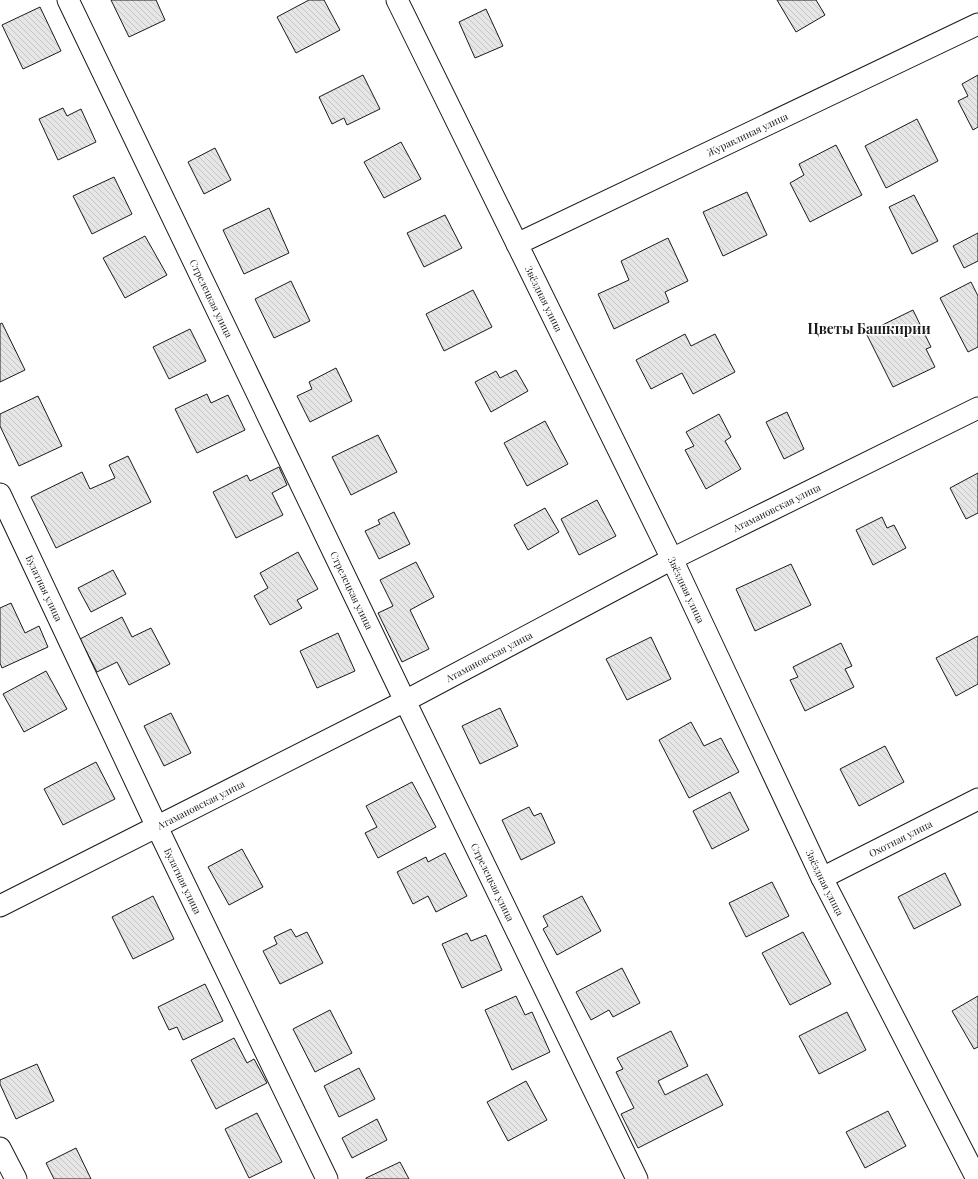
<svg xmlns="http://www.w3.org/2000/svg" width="978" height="1179" viewBox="0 0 978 1179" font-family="'Playfair Display',serif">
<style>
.building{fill:url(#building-back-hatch);stroke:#1a1a1a}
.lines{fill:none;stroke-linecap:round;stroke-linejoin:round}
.street-casing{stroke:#1a1a1a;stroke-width:23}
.street{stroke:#fff;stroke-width:21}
.labels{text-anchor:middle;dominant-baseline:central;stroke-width:3;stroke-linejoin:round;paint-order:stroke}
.street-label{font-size:10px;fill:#1a1a1a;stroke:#fff}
.district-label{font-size:14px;font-weight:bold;fill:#1a1a1a;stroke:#fff}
</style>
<defs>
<pattern id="building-back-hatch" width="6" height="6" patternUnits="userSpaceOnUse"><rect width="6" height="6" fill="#e6e6e6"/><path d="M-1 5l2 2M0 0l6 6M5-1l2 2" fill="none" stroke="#c5c5c5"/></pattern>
</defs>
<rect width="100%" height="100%" fill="#fff"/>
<g class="building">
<path d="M111,0H156L165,20L129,37Z"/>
<path d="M309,0H324L340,30L296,53L277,17Z"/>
<path d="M777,0H816L825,15L796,32Z"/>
<path d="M40,7L61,51L23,69L2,25Z"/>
<path d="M486,9L503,46L475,58L459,22Z"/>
<path d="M363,75L380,109L347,125L344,118L332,124L319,97Z"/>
<path d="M978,75V127L973,130L958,101L968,96L962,84Z"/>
<path d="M63,108L67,116L81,109L96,142L58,160L39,119Z"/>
<path d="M917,119L938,161L886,188L865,146Z"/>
<path d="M401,142L421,179L384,198L364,162Z"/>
<path d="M836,145L862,195L810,222L790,183L804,175L799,164Z"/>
<path d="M215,148L231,180L204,194L188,162Z"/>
<path d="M114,177L132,214L92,234L73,196Z"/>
<path d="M747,192L767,235L723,256L703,212Z"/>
<path d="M914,195L938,241L912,254L889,207Z"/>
<path d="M269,208L289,253L244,274L223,230Z"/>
<path d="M445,215L462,248L424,267L407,233Z"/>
<path d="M978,233V261L964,268L953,246Z"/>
<path d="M145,236L167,275L125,298L103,258Z"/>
<path d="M668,238L688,281L665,292L669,302L614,329L598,294L629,280L621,261Z"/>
<path d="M291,281L310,321L274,338L255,299Z"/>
<path d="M971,282L978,296V347L968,352L940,298Z"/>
<path d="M473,290L492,327L444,351L426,314Z"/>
<path d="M913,310L931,347L926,349L935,367L893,387L866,333Z"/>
<path d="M2,323L25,370L0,382V324Z"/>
<path d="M190,329L206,361L169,379L153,347Z"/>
<path d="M685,334L691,346L715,334L735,372L693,394L682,373L651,389L636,360Z"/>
<path d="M336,368L352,401L310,422L297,396L312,389L309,382Z"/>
<path d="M516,370L528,391L491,412L475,382L496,371L500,378Z"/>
<path d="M207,394L211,403L228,395L245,430L197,453L175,409Z"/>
<path d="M38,396L62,446L19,466L0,426V414Z"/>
<path d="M787,412L804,449L784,459L766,422Z"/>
<path d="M719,414L731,437L725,441L741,469L706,489L685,450L694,446L686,432Z"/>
<path d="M545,421L568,464L527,486L504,443Z"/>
<path d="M378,435L397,472L351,495L332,457Z"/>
<path d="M128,456L151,502L56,548L31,497L82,472L90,489L115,478L109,465Z"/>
<path d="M279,467L287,485L272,493L283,515L236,538L213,492L247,475L250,481Z"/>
<path d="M978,473V513L966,519L950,488Z"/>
<path d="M597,500L616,536L579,555L561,519Z"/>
<path d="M545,508L559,532L528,550L514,525Z"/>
<path d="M394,512L410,544L379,559L365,531L380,524L378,520Z"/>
<path d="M882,517L887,528L894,525L906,548L873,565L856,530Z"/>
<path d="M298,552L318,589L297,600L302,608L270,625L254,596L268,588L260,573Z"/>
<path d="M416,562L434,597L410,610L429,649L402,662L378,613L393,606L380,580Z"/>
<path d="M791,564L811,605L755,631L736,589Z"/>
<path d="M113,570L126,594L91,612L78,588Z"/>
<path d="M11,603L25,633L39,626L48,647L2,668L0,663V608Z"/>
<path d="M122,617L132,637L151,628L170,664L129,685L117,662L97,672L80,639Z"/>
<path d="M338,633L355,671L317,688L300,651Z"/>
<path d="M978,636V684L956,696L936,658Z"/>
<path d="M651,637L671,679L627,700L606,659Z"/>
<path d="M841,643L852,666L845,669L854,687L805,711L790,680L798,677L793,667Z"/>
<path d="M46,671L67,709L24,732L3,694Z"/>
<path d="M500,708L518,746L480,764L462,726Z"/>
<path d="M171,713L191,753L164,766L144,726Z"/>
<path d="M691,722L704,746L721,738L739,772L689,798L659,740Z"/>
<path d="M885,746L904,782L859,806L840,769Z"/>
<path d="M96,762L115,799L63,825L44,789Z"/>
<path d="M412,782L436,827L378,858L365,833L377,827L366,806Z"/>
<path d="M730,792L749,830L712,849L693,811Z"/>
<path d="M529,807L534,816L541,813L555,843L521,860L502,820Z"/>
<path d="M242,849L263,887L229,905L208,867Z"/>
<path d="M445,853L467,896L436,912L428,896L413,904L397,872L426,857L428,862Z"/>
<path d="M945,873L961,905L914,929L898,897Z"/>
<path d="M772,882L789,916L746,937L729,903Z"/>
<path d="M153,896L174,939L133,959L112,917Z"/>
<path d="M582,896L601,931L557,955L543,929L548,926L543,916Z"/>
<path d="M291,929L296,937L307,932L323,963L280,984L263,951L277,944L274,937Z"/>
<path d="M803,932L831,984L790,1005L762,953Z"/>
<path d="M467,933L471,941L486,935L502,970L462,988L442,944Z"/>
<path d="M622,968L640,1003L613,1017L609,1010L591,1020L576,992Z"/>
<path d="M205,984L223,1021L183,1040L177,1027L169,1030L158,1007Z"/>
<path d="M516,996L525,1015L532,1012L550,1052L512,1070L485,1010Z"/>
<path d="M978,996V1047L974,1049L952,1011Z"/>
<path d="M330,1010L352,1053L315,1072L293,1029Z"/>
<path d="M847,1012L866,1050L819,1074L799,1036Z"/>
<path d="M671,1031L688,1066L658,1081L665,1095L707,1074L723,1105L638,1148L621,1114L634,1108L616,1072L623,1069L617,1058Z"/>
<path d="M234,1038L247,1063L254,1059L267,1083L216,1109L191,1060Z"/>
<path d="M37,1064L54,1101L16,1119L0,1084V1080Z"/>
<path d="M359,1068L375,1099L339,1117L324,1086Z"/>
<path d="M526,1081L547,1120L508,1141L487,1102Z"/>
<path d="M888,1111L906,1146L865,1168L846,1132Z"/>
<path d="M257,1113L282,1162L249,1178L225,1129Z"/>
<path d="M377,1119L387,1140L352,1158L342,1138Z"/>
<path d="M76,1148L91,1179H54L46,1163Z"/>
<path d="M400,1162L409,1179H366V1178Z"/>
</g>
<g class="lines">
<defs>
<g id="street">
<path id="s1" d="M68,0L405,701L637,1179"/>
<path id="s2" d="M397,0L672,559L822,878L977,1179"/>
<path id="s3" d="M517,244L978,24"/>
<path id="s4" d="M0,494L157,827L327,1179"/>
<path id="s5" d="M822,878L978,799"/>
<path id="s6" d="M0,906L405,701L672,559L978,408"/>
<path d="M0,1148L16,1179"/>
</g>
</defs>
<use href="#street" class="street-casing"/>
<use href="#street" class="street"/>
</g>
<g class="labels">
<g class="street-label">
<text stroke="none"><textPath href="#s3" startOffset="255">Журавлиная улица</textPath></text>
<text stroke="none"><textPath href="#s1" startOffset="331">Стрелецкая улица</textPath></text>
<text stroke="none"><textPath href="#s2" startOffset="333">Звёздная улица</textPath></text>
<text stroke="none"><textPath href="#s6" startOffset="873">Атамановская улица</textPath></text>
<text stroke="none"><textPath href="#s4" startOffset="104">Булатная улица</textPath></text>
<text stroke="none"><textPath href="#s1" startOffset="655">Стрелецкая улица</textPath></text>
<text stroke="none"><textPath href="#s2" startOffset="657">Звёздная улица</textPath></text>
<text stroke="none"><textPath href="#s6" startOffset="549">Атамановская улица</textPath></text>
<text stroke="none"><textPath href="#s6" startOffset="225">Атамановская улица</textPath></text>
<text stroke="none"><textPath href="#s5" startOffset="88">Охотная улица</textPath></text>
<text stroke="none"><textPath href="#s4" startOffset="428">Булатная улица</textPath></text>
<text stroke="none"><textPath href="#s1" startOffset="979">Стрелецкая улица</textPath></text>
<text stroke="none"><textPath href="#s2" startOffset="981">Звёздная улица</textPath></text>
</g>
<g class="district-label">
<text x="869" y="328">Цветы Башкирии</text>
</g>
</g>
</svg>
